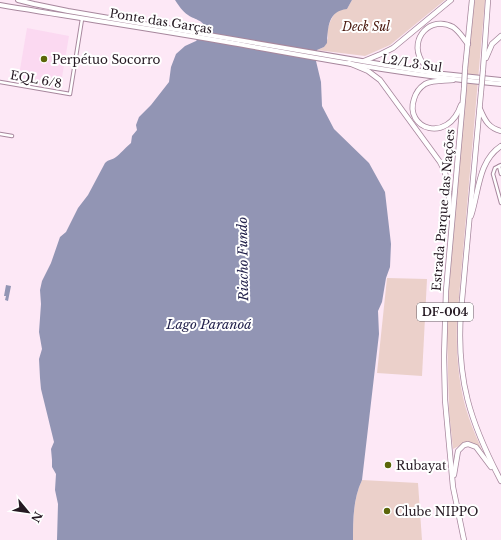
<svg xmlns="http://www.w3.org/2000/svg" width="501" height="540" viewBox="0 0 501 540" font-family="'Libre Baskerville',serif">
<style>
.built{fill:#fbd9f1}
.green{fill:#ebd0ca}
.water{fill:#9295b4}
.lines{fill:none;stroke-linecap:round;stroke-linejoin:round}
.minor-casing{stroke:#a7879d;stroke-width:4.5}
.secondary-casing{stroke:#a7879d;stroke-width:6}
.trunk-casing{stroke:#a7879d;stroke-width:6}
.minor{stroke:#fff;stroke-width:2.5}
.secondary{stroke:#fff;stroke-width:4}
.trunk{stroke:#fff;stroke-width:4.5}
.trunk-bridge-casing{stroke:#a7879d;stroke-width:6;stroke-linecap:butt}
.trunk-bridge{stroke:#fff;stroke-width:4.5}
.poi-dot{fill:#5b6609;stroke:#fff;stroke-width:1.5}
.labels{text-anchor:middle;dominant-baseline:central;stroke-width:4;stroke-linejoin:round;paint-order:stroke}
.shield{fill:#fff;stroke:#665e64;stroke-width:1}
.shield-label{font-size:11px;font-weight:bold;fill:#251922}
.street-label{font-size:12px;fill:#251922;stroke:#fff}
.park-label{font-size:12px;font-style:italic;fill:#4c1b11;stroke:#fff}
.poi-label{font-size:12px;fill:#251922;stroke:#fff;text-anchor:start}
.water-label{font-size:13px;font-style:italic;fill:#24234d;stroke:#fff}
</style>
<rect width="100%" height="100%" fill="#fde8f6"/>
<path class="built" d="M27,28L69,36L60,89L18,81Z"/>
<g class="green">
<path d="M352,0H445L390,45L365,56L317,50L324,47L328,38L327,31L330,22L334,14L341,9H347Z"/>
<path d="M474,0H485L457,320C456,353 458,386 469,418C473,430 479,443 484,455L477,445L467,442L453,449L449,411L447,334L449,272Z"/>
<path d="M387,278L427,279L422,376L377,373Z"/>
<path d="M362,480L418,483L422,540H353C353,520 353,499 362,480Z"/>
</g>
<g class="water">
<path d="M175,0H352L347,9C328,11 328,27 327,43L324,47L317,50L316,61L321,82L322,106L334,129L369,163L385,192L391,244L390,267L386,278L382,302L378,311L379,334L362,480C353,499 353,520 353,540H57L58,504L55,490L56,474L52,467V460L51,449L54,442L41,389L40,378L39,359L42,349L39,332L41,304L40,290L42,281L51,263L60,237L66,232L78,208L88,195L105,163C109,159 112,160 116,157C119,155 127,146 131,143L132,136L137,130L136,125L139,117L151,105L169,82L171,67L176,54L185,46L196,41L205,30C205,20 195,20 188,15C182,11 179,6 175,0Z"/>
<path d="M6,285L11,286L8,301L5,300L6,296H4Z"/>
</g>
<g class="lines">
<defs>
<g id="minor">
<path d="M0,82L70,94L82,19"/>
<path d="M0,134L12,136"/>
<path d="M501,165L495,168L493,174L501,203"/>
<path d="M499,166L501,174"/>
</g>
<g id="secondary">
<path d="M18,0L34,4L68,11L397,67L434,73L501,80"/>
<path d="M0,5C77,18 155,29 232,43C322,59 411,76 501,84"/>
</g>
<g id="trunk">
<path d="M486,58L492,44L501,36"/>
<path d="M364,61L381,54L393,48L451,0"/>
<path d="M349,63L368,71L380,80L440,162C450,179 449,196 450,215"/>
<path d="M465,69L472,0"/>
<path d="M483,70L488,0"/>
<path d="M434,73C429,69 423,65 421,60C409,38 431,15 453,27C459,31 463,38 468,44"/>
<path d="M453,80C444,81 433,80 425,84C419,88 416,92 414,99C404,129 448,144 461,105"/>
<path d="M481,92L461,311C456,379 470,422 501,481"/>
<path d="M480,109C485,121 489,128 501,131"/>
<path d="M471,216C479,192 478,161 501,146"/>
<path d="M454,475L458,451L464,445L468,444L476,447L491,467"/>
<path d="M464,540L453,487L445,400L444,357L446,291L464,88"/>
</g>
</defs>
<use href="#minor" class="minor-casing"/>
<use href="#secondary" class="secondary-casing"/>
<use href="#trunk" class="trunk-casing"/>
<use href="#minor" class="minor"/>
<use href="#secondary" class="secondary"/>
<use href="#trunk" class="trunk"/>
<defs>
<g id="trunk-bridge">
<path d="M464,88L465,69"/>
<path d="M481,92L483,70"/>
</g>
</defs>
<use href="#trunk-bridge" class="trunk-bridge-casing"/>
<use href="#trunk-bridge" class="trunk-bridge"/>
</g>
<g class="poi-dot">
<circle cx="44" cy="59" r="4"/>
<circle cx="388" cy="465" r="4"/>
<circle cx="387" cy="511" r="4"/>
</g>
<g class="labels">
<rect class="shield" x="417" y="303" width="56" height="18" rx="3"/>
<g class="shield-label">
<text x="445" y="312">DF-004</text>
</g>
<g class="street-label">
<text transform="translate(161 21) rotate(9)">Ponte das Garças</text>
<text transform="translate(412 63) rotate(9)">L2/L3 Sul</text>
<text transform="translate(36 79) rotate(10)">EQL 6/8</text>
<text transform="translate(443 210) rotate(-85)">Estrada Parque das Nações</text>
</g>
<g class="park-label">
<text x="366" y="26">Deck Sul</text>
</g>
<g class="poi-label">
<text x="52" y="59">Perpétuo Socorro</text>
<text x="396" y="465">Rubayat</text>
<text x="395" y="511">Clube NIPPO</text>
</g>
<g class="water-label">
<text transform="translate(243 259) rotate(-91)">Riacho Fundo</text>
<text x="209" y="324">Lago Paranoá</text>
</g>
</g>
<g transform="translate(28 512) rotate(119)" stroke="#ffffff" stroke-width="3" paint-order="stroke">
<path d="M0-3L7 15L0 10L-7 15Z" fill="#251922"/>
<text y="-6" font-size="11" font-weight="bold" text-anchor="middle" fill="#251922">N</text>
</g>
</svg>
